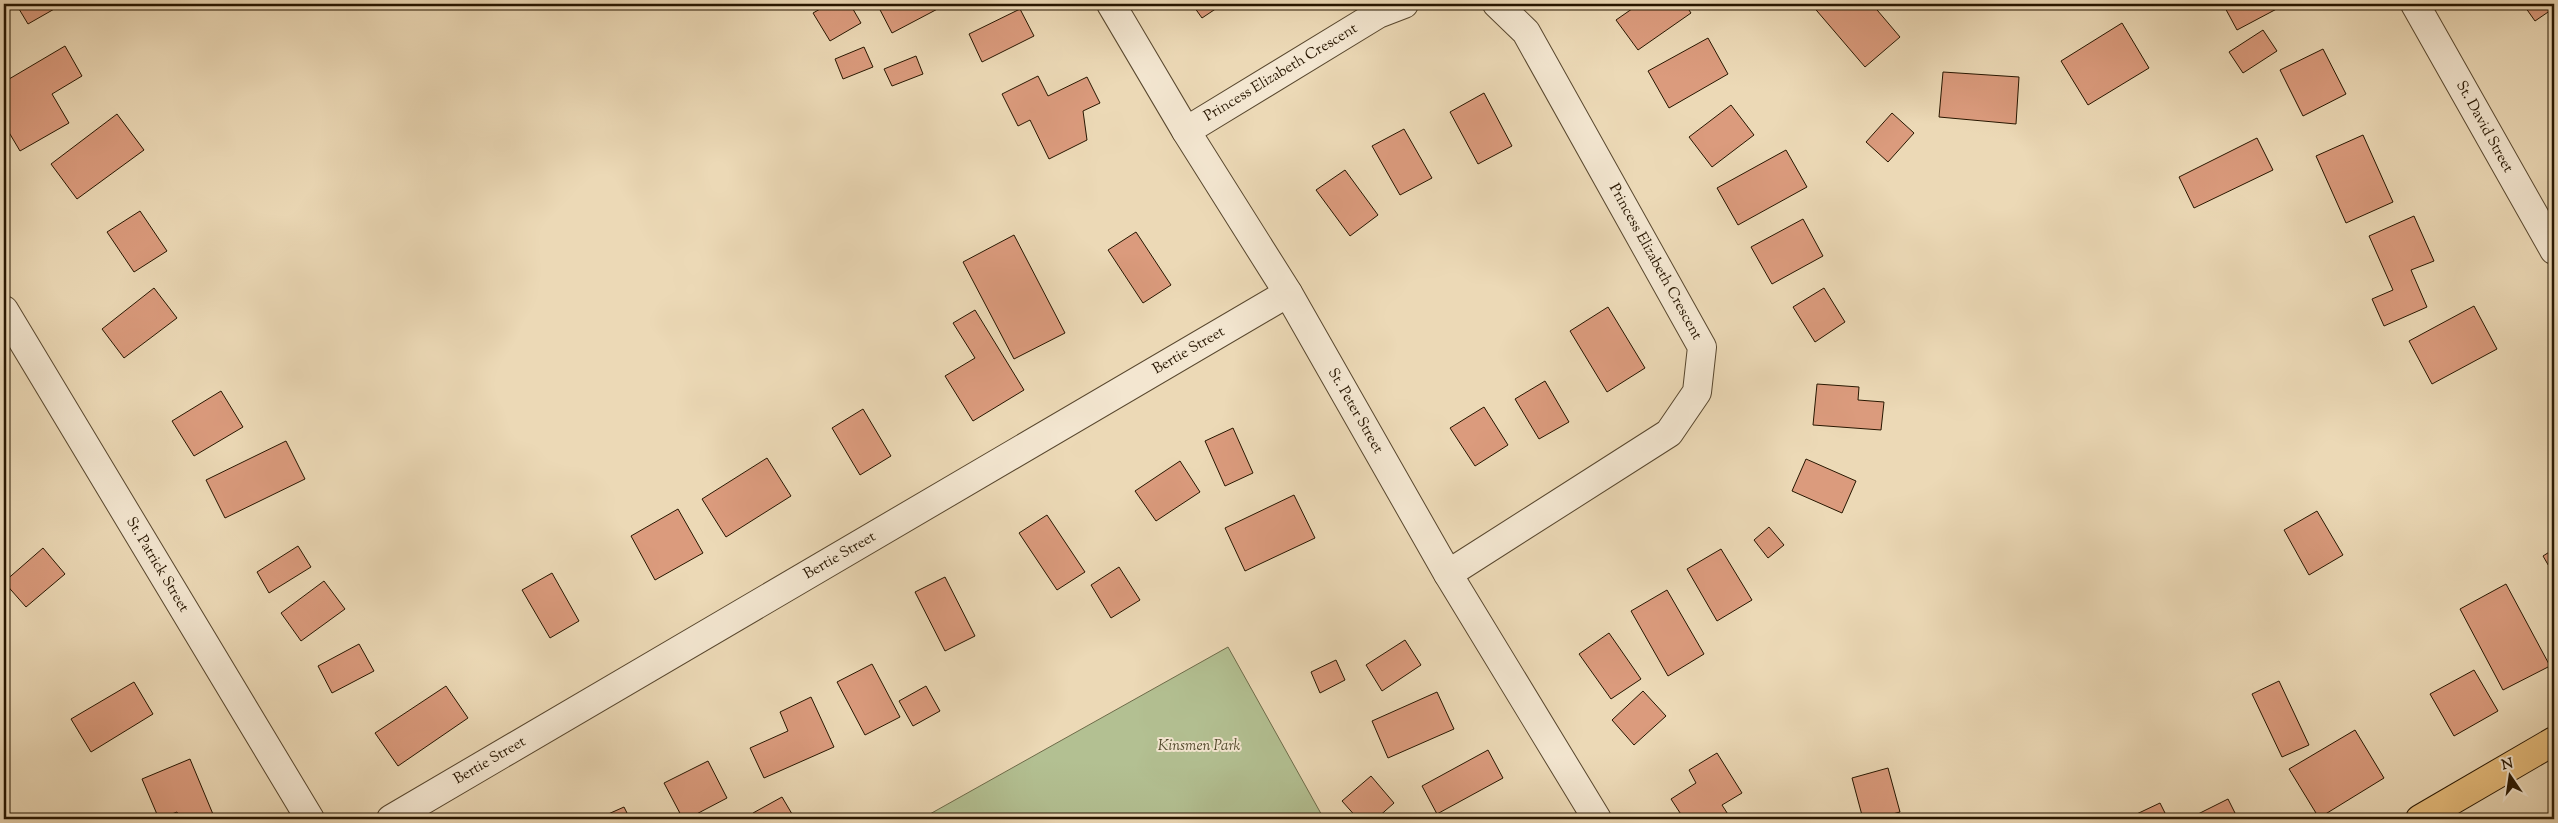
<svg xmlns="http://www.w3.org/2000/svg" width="2558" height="823" viewBox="0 0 2558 823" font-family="'Sorts Mill Goudy',serif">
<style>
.green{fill:#b3c092;stroke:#6d6b49}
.building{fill:#db9b7d;stroke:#271600}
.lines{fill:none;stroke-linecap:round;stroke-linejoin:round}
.minor-casing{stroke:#58472e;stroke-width:30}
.major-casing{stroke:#271600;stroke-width:30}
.minor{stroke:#f3e6d0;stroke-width:28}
.major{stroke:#e6bc7b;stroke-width:28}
.labels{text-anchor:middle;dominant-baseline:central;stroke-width:4;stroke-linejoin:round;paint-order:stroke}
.street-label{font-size:15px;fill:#271600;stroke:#f3e6d0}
.park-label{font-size:15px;font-style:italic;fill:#51492c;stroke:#f3e6d0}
</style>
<rect width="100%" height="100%" fill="#ecd9b6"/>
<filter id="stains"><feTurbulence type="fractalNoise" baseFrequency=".004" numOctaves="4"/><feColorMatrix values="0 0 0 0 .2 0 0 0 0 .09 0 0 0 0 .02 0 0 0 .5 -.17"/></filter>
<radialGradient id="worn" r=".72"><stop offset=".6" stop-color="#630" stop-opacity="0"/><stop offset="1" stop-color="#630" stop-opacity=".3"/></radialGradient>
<path class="green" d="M1228,647L1324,819H921Z"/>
<g class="building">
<path d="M16,4H63L28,24Z"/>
<path d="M829,4H850L861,23L830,41L813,13Z"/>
<path d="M877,4H947L892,33Z"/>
<path d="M1192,4H1223L1202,18Z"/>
<path d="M1639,4H1685L1691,13L1638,50L1616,20Z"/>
<path d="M1811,4H1872L1900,37L1865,67Z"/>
<path d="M2223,4H2286L2237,30Z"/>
<path d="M2523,4H2554V8L2535,21Z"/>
<path d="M1020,9L1034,36L982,62L969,34Z"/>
<path d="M2122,23L2149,68L2088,105L2061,61Z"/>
<path d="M2263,30L2277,51L2243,73L2229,52Z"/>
<path d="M1708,38L1728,74L1669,108L1648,71Z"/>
<path d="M65,46L82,76L52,94L69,123L20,151L4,124V82Z"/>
<path d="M864,47L873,67L843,79L835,59Z"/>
<path d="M2323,49L2346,94L2303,116L2280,70Z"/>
<path d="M916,56L923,74L892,86L884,69Z"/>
<path d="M1943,72L2019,77L2016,124L1939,117Z"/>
<path d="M1038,76L1048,96L1087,77L1100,103L1083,111L1087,140L1049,159L1030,120L1018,126L1002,94Z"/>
<path d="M1484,93L1512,146L1478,164L1450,112Z"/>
<path d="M1731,105L1754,135L1712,167L1689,137Z"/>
<path d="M1892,113L1914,133L1888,162L1866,142Z"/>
<path d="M117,114L144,150L77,199L51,164Z"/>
<path d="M1404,129L1432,178L1400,195L1372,146Z"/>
<path d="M2363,135L2393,202L2346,223L2316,156Z"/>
<path d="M2257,138L2273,170L2194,208L2179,177Z"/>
<path d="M1786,150L1807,187L1738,225L1717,188Z"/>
<path d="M1345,170L1378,215L1350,236L1316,190Z"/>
<path d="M140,211L167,251L134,272L107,232Z"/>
<path d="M2414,216L2434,261L2411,270L2427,307L2384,326L2372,299L2393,290L2369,236Z"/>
<path d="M1803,219L1823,256L1772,284L1751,247Z"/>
<path d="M1136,232L1171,285L1143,303L1108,250Z"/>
<path d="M1014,235L1065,333L1014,359L963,262Z"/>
<path d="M154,288L177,318L124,358L102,329Z"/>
<path d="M1824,288L1845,322L1815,342L1793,307Z"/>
<path d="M2474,306L2497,349L2432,384L2409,341Z"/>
<path d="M1608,307L1645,368L1607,392L1570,331Z"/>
<path d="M975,310L1024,390L973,421L945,376L975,358L953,323Z"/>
<path d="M1545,381L1569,422L1539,439L1515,399Z"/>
<path d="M1817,384L1859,387L1858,400L1884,402L1881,430L1813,425Z"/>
<path d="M221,391L243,427L194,456L172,421Z"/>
<path d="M1484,407L1508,445L1475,466L1450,428Z"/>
<path d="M863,409L891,456L860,475L832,428Z"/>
<path d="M1233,428L1253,473L1225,486L1205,441Z"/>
<path d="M286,441L305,479L225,518L206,480Z"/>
<path d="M767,458L791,496L726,537L702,499Z"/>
<path d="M1806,459L1856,481L1842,513L1792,491Z"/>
<path d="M1180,461L1200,492L1156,521L1135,491Z"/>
<path d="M1294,495L1315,538L1245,571L1225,528Z"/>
<path d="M678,509L703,553L655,580L631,536Z"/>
<path d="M2317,511L2343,555L2309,575L2284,530Z"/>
<path d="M1047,515L1085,572L1057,590L1019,533Z"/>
<path d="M1769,527L1784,545L1768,558L1754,540Z"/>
<path d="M298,546L311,567L269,593L257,572Z"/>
<path d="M43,548L65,574L26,607L4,582Z"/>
<path d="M1721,549L1752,600L1717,621L1687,569Z"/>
<path d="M2554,549V575L2543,556Z"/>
<path d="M1119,567L1140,600L1111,618L1091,585Z"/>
<path d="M552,573L579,621L550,638L522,590Z"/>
<path d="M945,577L975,636L945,651L915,592Z"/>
<path d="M324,581L345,609L301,641L281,613Z"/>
<path d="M2506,584L2550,666L2503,690L2460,609Z"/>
<path d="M1667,590L1704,654L1668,676L1631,611Z"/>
<path d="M1609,633L1641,679L1611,699L1579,654Z"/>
<path d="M1405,640L1421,665L1382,691L1366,665Z"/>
<path d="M359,644L374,671L332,693L318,666Z"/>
<path d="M1336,660L1345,680L1320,693L1311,672Z"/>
<path d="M872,664L900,717L865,735L837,682Z"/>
<path d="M2474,670L2498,711L2454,736L2430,694Z"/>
<path d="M2279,681L2309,745L2282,757L2252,694Z"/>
<path d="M134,682L153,714L91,752L71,719Z"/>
<path d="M446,686L468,718L398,766L375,733Z"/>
<path d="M926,686L940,711L913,726L899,701Z"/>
<path d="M1643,691L1666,716L1634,745L1612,720Z"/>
<path d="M1437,692L1454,729L1388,758L1372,721Z"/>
<path d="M811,697L834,747L764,778L750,748L788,731L780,712Z"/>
<path d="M2355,730L2384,778L2319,818L2289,769Z"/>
<path d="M1488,750L1503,778L1437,814L1422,786Z"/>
<path d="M1717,753L1742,793L1722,805L1731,819H1684L1671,799L1696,783L1689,770Z"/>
<path d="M190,759L215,819H180L177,812L159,819L142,779Z"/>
<path d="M708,761L727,798L687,819H683L664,783Z"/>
<path d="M1888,768L1900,812L1874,819H1863L1852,778Z"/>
<path d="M1371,776L1394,803L1376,819H1358L1342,801Z"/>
<path d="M782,797L795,819H757L753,813Z"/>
<path d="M2228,799L2238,819H2188Z"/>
<path d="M2160,803L2168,819H2126Z"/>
<path d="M624,807L630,819H597Z"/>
</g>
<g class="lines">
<defs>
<g id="minor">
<path d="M1111,4L1186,131L1288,293L1448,574L1597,819"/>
<path d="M2415,4L2554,250"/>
<path d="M1186,131L1378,14L1404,4"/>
<path d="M4,310L310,819"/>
<path d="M1448,574L1669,433L1697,392L1702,347L1526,32L1497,4"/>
<path d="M391,819L1288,293"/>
</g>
<path id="major" d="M2420,819L2554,741"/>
</defs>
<use href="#minor" class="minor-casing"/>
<use href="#major" class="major-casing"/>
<use href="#minor" class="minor"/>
<use href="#major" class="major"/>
</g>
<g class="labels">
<g class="street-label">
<text transform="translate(1281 73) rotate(-31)">Princess Elizabeth Crescent</text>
<text transform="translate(2484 127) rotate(61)">St. David Street</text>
<text transform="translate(1655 262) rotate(61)">Princess Elizabeth Crescent</text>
<text transform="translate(1189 351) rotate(-30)">Bertie Street</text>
<text transform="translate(1355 411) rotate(60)">St. Peter Street</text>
<text transform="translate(840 556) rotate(-30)">Bertie Street</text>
<text transform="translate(157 565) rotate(59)">St. Patrick Street</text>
<text transform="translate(490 761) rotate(-30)">Bertie Street</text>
</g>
<g class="park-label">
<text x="1199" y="746">Kinsmen Park</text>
</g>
</g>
<rect width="2558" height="823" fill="none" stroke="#ecd9b6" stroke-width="20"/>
<rect x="5" y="5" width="2548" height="813" fill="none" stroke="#271600" stroke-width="2.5"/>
<rect x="10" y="10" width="2538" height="803" fill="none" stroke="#271600"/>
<g transform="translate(2510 776) rotate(347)" stroke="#f3e6d0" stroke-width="4" paint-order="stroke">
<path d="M0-4L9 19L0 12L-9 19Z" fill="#271600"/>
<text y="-8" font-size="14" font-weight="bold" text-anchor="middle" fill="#271600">N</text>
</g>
<rect width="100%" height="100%" filter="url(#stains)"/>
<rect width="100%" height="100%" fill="url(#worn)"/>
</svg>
